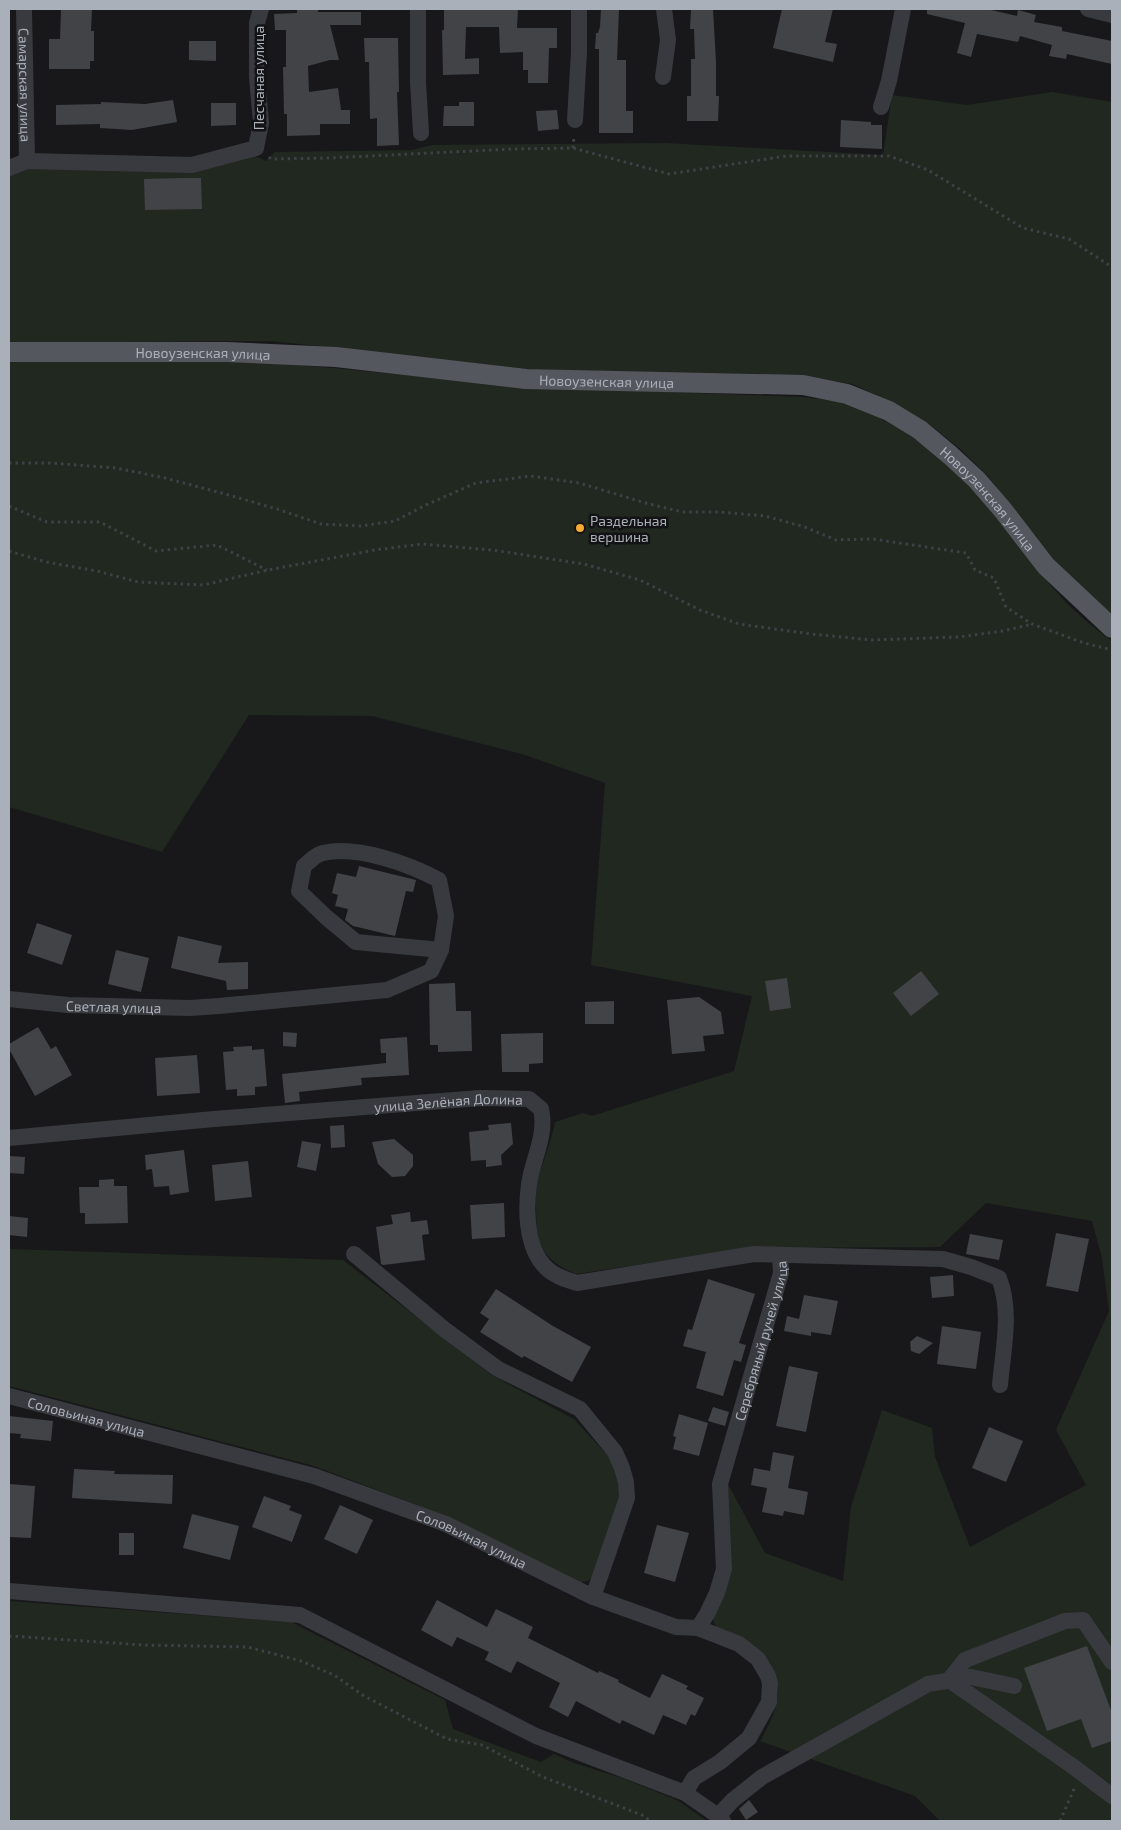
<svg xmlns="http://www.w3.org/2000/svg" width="1121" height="1830" viewBox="0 0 1121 1830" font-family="'Exo 2',sans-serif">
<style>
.green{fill:#202820}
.building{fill:#424347}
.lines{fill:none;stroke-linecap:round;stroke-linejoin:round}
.path{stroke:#3f4146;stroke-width:3;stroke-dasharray:2.5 4;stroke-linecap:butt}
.minor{stroke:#393a3f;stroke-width:16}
.major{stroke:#55575e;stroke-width:20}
.poi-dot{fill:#f7ab34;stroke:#131315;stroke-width:2}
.labels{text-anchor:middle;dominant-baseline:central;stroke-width:5;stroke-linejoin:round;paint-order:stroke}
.street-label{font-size:14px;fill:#aab0ba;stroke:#131315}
.poi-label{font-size:14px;fill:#aab0ba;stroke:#131315;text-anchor:start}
</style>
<rect width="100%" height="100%" fill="#18181a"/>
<g class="green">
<path d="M1052,92L1112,102V618L1056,562L987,475L959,448L933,427L895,403L852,384L807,377L528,369L272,341L9,343V176L35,167L253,155L266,161L275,152L412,150L432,145L665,143L883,155L892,95L967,105Z"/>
<path d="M9,360H226L334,368L526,387L803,397C817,399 834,400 848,405C902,423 949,461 986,504C1026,551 1058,606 1112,640V1821H940L915,1796L760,1741C772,1721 784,1696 775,1673L718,1630L714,1623L713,1616L727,1482L765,1553L843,1581L851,1507L882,1410L932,1428L935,1457L970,1547L1086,1485L1056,1430L1109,1311L1102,1258L1092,1221L986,1203L940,1247L751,1248L576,1274C542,1260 536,1244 536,1208C536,1200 535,1189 537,1181C543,1161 551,1143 555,1122L583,1113L592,1116L734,1071L752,996L591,965L605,783L522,754L372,716L249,715L162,852L9,807Z"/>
<path d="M9,1249L343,1260L493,1376L574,1419L608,1456L617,1470L622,1496L595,1575L588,1581L578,1583L449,1517L314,1466L9,1386Z"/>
<path d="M9,1601L291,1622L445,1700L453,1729L541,1762L554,1754L574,1763L625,1779L677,1800L707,1821H9Z"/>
</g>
<g class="building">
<path d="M61,9H92L91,31H94V61H90V69H49V39H60Z"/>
<path d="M297,9H318V12H361V25H330L339,60H330L308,66L309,92L338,88L341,110H350V124H320V135L287,136V114H284L283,67H286V30H275L274,14L297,13Z"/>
<path d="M444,9H518L517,28H557V48H549L548,83H528V70H523V52L500,53L499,27H466L465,59L479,58V74L443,75L442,30H444Z"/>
<path d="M601,9H619L617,60H626V111H633V133H599V49H595L596,33H598L600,27Z"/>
<path d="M691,9H713L716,62V96H719L718,121H687V96H691V59H695L694,29H690Z"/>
<path d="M782,9H833L825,42L837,44L833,62L773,48Z"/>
<path d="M927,9H987L1017,16L1018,10L1036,15L1034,22L1062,27V31L1112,41V64L1067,54L1066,59L1049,56L1052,45L1020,36L1018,42L977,34L971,57L957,53L965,23L927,14Z"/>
<path d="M364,38H398L399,92H397L399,145L377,146V118L370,119L369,62H365Z"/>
<path d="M189,41H216V61L189,60Z"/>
<path d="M173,100L177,122L132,130L100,128V124L56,125V105L101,104V102L145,104Z"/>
<path d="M459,102H474V126H443L444,106H459Z"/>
<path d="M211,103H236V125L211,126Z"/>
<path d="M557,110L559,129L538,131L536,111Z"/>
<path d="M841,120L871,122V125H882V149L840,147Z"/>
<path d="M181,178H201L202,209L145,210L144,179Z"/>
<path d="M359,866L416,880L413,892L406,891L395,936L353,926L345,920L348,909L335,906L338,895L332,893L337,873L356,877Z"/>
<path d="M37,923L72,935L62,965L27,953Z"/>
<path d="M178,936L222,946L218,963L248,962V989L227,990L226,981L171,968Z"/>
<path d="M116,950L149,958L141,992L108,984Z"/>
<path d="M921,971L939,994L911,1016L893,993Z"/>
<path d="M787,978L791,1008L770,1011L765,981Z"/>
<path d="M455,983L456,1011H471L472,1051L438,1052V1045H430L429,984Z"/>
<path d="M699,997L721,1012L724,1034L703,1036L705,1051L672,1054L667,1000Z"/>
<path d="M614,1001V1024H585V1002Z"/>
<path d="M38,1027L51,1049L56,1046L72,1075L35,1096L9,1049V1044Z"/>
<path d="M283,1032L297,1033L296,1047L283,1046Z"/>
<path d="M543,1033V1063L529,1064V1072H502L501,1034Z"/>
<path d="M407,1037L409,1075L361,1078L362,1085L299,1092L300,1101L285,1103L282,1074L386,1063V1053H381L380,1039Z"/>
<path d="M252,1046V1050L264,1049L267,1086L255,1087V1095L237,1096V1089L226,1090L223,1052L234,1051L233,1047Z"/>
<path d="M197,1055L200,1093L157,1096L155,1058Z"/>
<path d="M511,1123L513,1144L501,1155L502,1165L486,1167V1160L471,1161L469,1132L489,1130L488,1125Z"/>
<path d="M344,1125L345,1147L331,1148L330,1126Z"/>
<path d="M394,1139L413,1155V1166L405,1176L392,1177L378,1164L372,1142Z"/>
<path d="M302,1141L321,1144L316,1171L297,1167Z"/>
<path d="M184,1150L189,1192L170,1195L169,1186L154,1187L152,1169L146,1170L145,1155Z"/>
<path d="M9,1156L25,1157L24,1174L9,1173Z"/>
<path d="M248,1161L252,1197L215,1201L212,1165Z"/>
<path d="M114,1179V1186H127L128,1223L85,1224V1213H80L79,1187H99V1180Z"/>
<path d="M504,1203L505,1237L472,1239L470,1205Z"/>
<path d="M410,1212L411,1222L427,1220L429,1234L422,1235L425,1260L383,1265L381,1264L376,1227L393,1224L391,1215Z"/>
<path d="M9,1216L28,1218L27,1237L9,1235Z"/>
<path d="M1056,1233L1089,1239L1078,1292L1046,1286Z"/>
<path d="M970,1234L1003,1240L999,1260L966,1254Z"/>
<path d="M953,1275L954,1296L932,1298L930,1277Z"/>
<path d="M708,1279L755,1294L739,1343L746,1345L741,1362L734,1360L723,1396L696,1388L706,1352L683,1346L688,1329L692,1330Z"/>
<path d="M496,1289L553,1326L591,1347L572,1382L524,1356L522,1358L480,1332L489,1319L480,1313Z"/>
<path d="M804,1295L838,1301L831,1335L811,1332V1336L784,1331L787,1316L799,1319Z"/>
<path d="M942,1326L981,1332L976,1369L937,1364Z"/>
<path d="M917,1336L933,1343L919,1354L911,1351L910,1342Z"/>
<path d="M789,1366L818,1372L806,1432L776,1426Z"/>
<path d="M713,1407L729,1412L725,1426L708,1421Z"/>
<path d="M679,1414L708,1423L699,1456L673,1449L676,1437L673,1436Z"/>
<path d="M9,1416L53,1421L51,1441L20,1438L21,1434L9,1433Z"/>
<path d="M989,1427L1023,1441L1006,1482L972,1468Z"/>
<path d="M773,1452L794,1456L788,1488L808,1492L804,1515L784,1511L783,1516L762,1512L767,1488L751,1485L754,1468L770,1471Z"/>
<path d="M74,1469L115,1471L114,1474L173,1475L172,1504L72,1498Z"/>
<path d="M9,1484L35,1486L31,1538L9,1537Z"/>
<path d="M264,1496L291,1506L289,1510L302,1515L292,1542L252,1527Z"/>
<path d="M340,1505L373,1520L357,1554L324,1539Z"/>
<path d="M192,1514L239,1526L230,1560L183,1548Z"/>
<path d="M657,1525L689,1533L675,1582L644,1573Z"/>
<rect x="119" y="1533" width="15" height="22"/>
<path d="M437,1600L487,1627L496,1609L533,1627L528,1638L598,1673L599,1671L619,1680L618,1682L650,1698L662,1674L688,1686L686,1689L704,1698L695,1716L691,1714L686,1725L663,1715L654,1735L622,1720L620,1724L576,1701L568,1717L549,1707L560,1683L517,1661L511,1673L485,1660L489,1652L457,1637L452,1647L421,1630Z"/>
<path d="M1087,1646L1112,1713V1741L1092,1748L1081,1719L1047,1731L1024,1668Z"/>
<path d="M749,1800L758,1812L746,1820L739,1809Z"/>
</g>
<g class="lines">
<g class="path">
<path d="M573,148L574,136"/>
<path d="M269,157L271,159L329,158L513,149L573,148L669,174L786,156H889L928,170L1023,228L1069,239L1112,267"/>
<path d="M9,463H52L116,468L165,478L225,494L277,509L321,524L360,526L395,521L428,504L476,483L531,476L579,483L649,504L683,512H720L765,516L805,527L836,540L873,539L966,553L975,570L994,578L1006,607L1032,624L1084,643L1112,650"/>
<path d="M9,506L47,522H100L156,551L217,545L267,570"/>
<path d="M9,551L46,562L97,571L138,582L203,585L268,570L375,550L422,544L492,550L584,564L640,580L700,610L739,624L811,634L872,640L958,637L1003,631L1032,624"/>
<path d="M9,1636L144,1645L248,1647L301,1661L334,1675L364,1696L447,1739L482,1745L543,1777L642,1815L650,1821"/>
<path d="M1060,1821L1075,1787"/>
</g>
<g class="minor">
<path id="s1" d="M24,9L27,161"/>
<path d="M418,9V82L421,133"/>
<path d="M1088,9L1112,15"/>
<path d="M663,77L668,40L664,9"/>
<path d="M881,107L889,81L903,9"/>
<path d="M575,120L579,52V9"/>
<path d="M9,168L27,161L192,165L256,148L261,123L257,77V23L261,9"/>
<path id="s2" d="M9,999L68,1005L190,1008L219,1006L387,990L431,971L441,950L446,916L439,880C409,864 357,845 323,853C316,854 309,862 304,866L299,891L326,917L356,942L441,950"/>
<path id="s3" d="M9,1138L214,1119L480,1098L529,1099L541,1109C547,1135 533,1158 529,1184C525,1215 526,1261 558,1276C564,1279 571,1281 577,1283L754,1254L943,1259L971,1267L999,1278C1012,1311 1003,1350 1000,1385"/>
<path d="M354,1254L444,1329L498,1369L580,1409L615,1452L622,1468L626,1482L627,1498L593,1597"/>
<path id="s4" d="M9,1396L314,1476L446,1524L593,1597L676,1627L698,1628L739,1644L758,1659L768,1676L770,1683L769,1702L749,1738L720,1762L694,1778L685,1793"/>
<path d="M9,1591L300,1615L536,1736L685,1793L718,1816L723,1821"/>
<path id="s5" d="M698,1628L707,1614L717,1593L724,1569L720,1484L781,1273L780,1256"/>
<path d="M1112,1662L1083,1620L1065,1621L965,1660L949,1680L1071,1765L1112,1796"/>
<path d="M718,1816L733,1800L762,1777L928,1684L971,1677L1014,1686"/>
</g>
<path class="major" id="s6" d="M9,352H226L336,357L526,379L803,385L847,394L889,411L920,430L950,455L977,480L1002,509L1046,566L1112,628"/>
</g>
<circle class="poi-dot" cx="580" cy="528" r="5"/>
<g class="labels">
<g class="street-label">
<text transform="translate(258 78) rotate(-90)">Песчаная улица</text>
<text stroke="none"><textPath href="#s1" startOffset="76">Самарская улица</textPath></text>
<text stroke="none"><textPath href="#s6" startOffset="194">Новоузенская улица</textPath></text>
<text stroke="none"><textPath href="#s6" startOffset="599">Новоузенская улица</textPath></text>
<text stroke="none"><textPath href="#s6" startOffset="1019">Новоузенская улица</textPath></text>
<text stroke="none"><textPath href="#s2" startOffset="105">Светлая улица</textPath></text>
<text stroke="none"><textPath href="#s3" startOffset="441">улица Зелёная Долина</textPath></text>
<text stroke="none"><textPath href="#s5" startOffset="299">Серебряный ручей улица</textPath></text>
<text stroke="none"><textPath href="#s4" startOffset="80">Соловьиная улица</textPath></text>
<text stroke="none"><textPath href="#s4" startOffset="485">Соловьиная улица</textPath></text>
</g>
<g class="poi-label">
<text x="590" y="520">Раздельная<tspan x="590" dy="16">вершина</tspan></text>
</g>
</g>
<rect width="1121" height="1830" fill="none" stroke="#aab0ba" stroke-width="20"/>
</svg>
